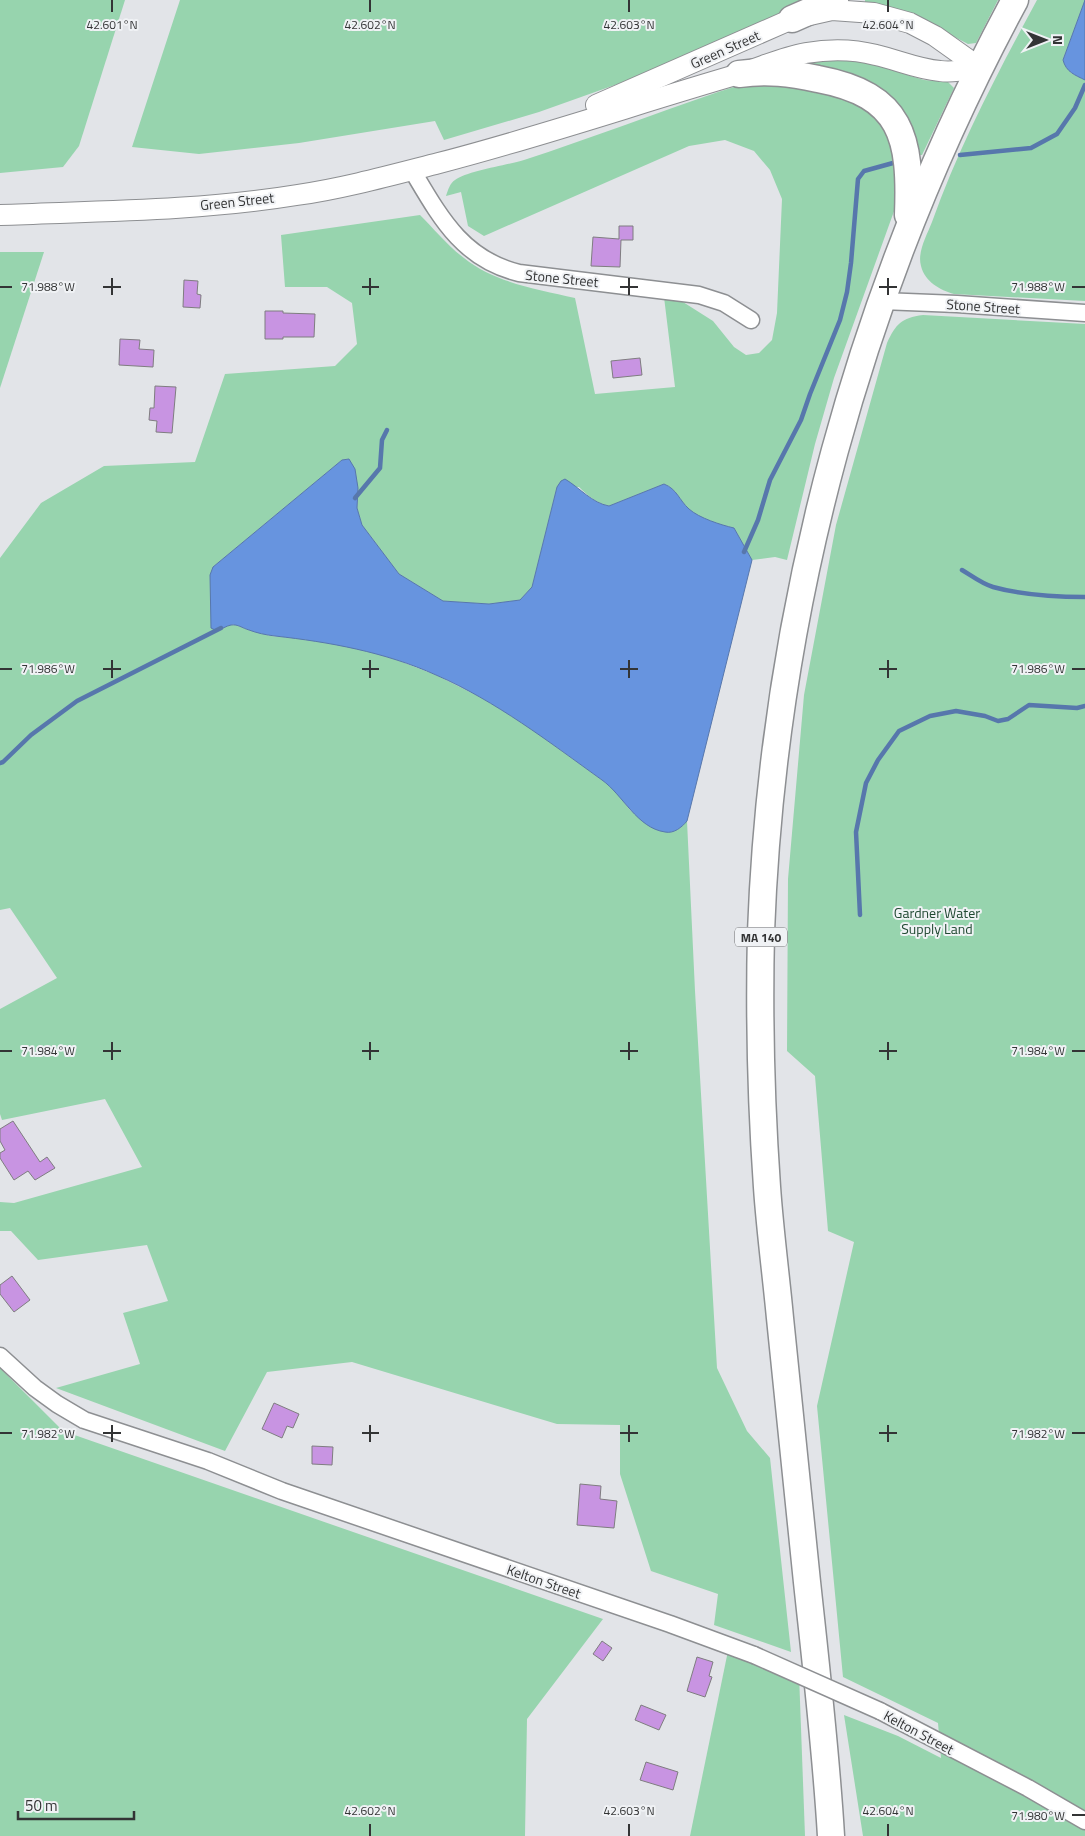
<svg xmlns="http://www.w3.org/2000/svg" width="1085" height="1836" viewBox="0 0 1085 1836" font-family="'Titillium Web',sans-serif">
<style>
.green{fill:#97d4ae}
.water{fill:#6794df;stroke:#5777ac}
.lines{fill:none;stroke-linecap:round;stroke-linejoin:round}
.stream{stroke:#5777ac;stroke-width:4.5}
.building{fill:#c894e2;stroke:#7f7d80}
.minor-casing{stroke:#8d8f92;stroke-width:19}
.tertiary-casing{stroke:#8d8f92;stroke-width:22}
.trunk-casing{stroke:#8d8f92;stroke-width:29}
.minor{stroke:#fff;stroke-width:16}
.tertiary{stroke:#fff;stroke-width:20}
.trunk{stroke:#fff;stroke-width:26}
.minor-bridge-casing{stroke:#8d8f92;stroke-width:19;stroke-linecap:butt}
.minor-bridge{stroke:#fff;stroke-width:16}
.ticks{fill:none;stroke:#333435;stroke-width:2}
.labels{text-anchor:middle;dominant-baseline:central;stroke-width:4;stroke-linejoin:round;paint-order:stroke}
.shield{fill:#f0f2f5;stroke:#6c6d6f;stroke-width:1}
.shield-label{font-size:12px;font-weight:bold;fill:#333435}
.street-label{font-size:14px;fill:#333435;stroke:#f0f2f5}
.park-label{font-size:14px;fill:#204932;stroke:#f0f2f5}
.ticks-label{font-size:12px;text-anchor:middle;fill:#333435;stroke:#f0f2f5;stroke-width:4;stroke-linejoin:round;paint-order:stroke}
</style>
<rect width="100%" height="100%" fill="#e2e4e8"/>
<g class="green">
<path d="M0,0H125L79,146L63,167L0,173Z"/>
<path d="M180,0H811L716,45L626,81L539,112L444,140L435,121L299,143L199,154L132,147Z"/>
<path d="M865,0H998L976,43L968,44L926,22L865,4Z"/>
<path d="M1037,0H1085L1063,60L1071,73L1085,80V301L954,294C940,290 925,282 921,266C917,252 927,235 932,222C959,146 998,72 1037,0Z"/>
<path d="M852,58L924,80L948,82L954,88L922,155H916L913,139L803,67V60Z"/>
<path d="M768,83L799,85L857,103L880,121L895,140L902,189L834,378L815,444L787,560L775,557L752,560L734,528C721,525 699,519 689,509C679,500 677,489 664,484L609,506C596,503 588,496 579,487H557L532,587L520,600L489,604L443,601L399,574L362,525L357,508L358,488L349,459L342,460L213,567L222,629L228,625H236L249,630L271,636L307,639L356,648L397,660L436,675L482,698L529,727L613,788L630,810L651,827L679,829L687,821L695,991L717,1368L747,1431L770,1458L791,1652L714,1625L718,1594L651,1571L620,1474V1425L557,1424L352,1362L267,1372L225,1451L56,1388L140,1364L123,1313L168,1301L147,1245L38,1260L11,1231H0V1202L14,1203L142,1167L105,1099L2,1120L0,1114V1009L57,978L10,908L0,910V558L41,503L104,466L195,462L225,374L335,366L357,344L352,303L327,287H285L281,235L420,215C434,229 448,246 464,258C495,283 537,289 575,298L595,394L675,387L664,297L683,302L713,321L734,347L746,355L759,353L772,340L777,313L782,199L770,170L754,151L725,140L689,146L484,236L468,226L461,192L446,196C448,190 450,183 455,180C467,171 507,165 524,160C589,139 653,114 718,92L734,87Z"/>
<path d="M0,252H44L0,388Z"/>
<path d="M923,315L1085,324V1836H863L844,1715L898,1736L941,1758L938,1723L843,1677L817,1406L854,1242L828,1231L815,1076L787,1051L788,879L804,695L836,525L887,343C896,324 901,318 923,315Z"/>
<path d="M0,1368L63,1431L603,1619L527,1719L525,1836H0Z"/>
<path d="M729,1646L799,1674L805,1836H690Z"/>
</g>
<g class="water">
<path d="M1085,0V80C1075,75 1066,72 1063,60Z"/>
<path d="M349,459L355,469L358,488L357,508L362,525L399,574L443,601L489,604L520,600L532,587L557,487L561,481L565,479C580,488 592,503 609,506L664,484C677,489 679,500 689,509C699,518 721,525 734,528L752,560L687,821C682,827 674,834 665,832C637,828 623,795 602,780C549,742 496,701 436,675C385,652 329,642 275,636C266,635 257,633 249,630C242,628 238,624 231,625C226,626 222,629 217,631L211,628L210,575L213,567L342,460Z"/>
</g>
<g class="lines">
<g class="stream">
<path d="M960,155L1031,148L1057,134L1075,108L1085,85"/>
<path d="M355,498L380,468L382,440L387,430"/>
<path d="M744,552L758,520L770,480L801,420L810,394L840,320L847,292L851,263L858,179L864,171L893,163"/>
<path d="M962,570C972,576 982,584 993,587C1022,595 1055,597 1085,597"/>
<path d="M0,763L3,762L31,735L77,701L221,628"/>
<path d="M860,915L856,832L866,783L878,760L899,731L930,716L956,711L985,716L998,721L1008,719L1029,705L1077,708L1085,706"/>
</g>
</g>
<g class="building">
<path d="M619,226H633V240H621L620,267L591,266L593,237L619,239Z"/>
<path d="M184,280L198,281L197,294L201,295L200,308L183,307Z"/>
<path d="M265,311H283V313L315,314L314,337H283V339H265Z"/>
<path d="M120,339L140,340L139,349L154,350L153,367L119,365Z"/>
<path d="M640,358L642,375L613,378L611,361Z"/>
<path d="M155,386L176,387L172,433L156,432L157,421L149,420L150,408H154Z"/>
<path d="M13,1121L40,1162L47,1157L55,1168L35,1180L28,1171L14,1180L0,1158V1153L5,1150L0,1141V1129Z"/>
<path d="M12,1276L30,1300L14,1312L0,1294V1285Z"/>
<path d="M274,1403L299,1414L293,1428L287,1426L282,1438L262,1429Z"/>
<path d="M312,1446L333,1447L332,1465L312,1464Z"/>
<path d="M580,1484L601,1486L600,1499L617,1501L614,1528L577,1525Z"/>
<path d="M602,1641L612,1648L603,1661L593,1654Z"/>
<path d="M697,1657L713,1662L709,1676L712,1677L705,1697L687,1691Z"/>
<path d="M641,1705L666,1715L659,1730L635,1720Z"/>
<path d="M646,1762L678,1772L673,1790L640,1780Z"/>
</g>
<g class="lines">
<defs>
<g id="minor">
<path d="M412,170C440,217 462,259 519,273L699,295L724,303L751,320"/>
<path d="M882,301L957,304L1085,313"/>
<path d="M0,1356L35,1388L57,1404L84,1420L208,1461L282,1491L670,1624L754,1655"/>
<path d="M880,1711L1028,1788L1085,1821"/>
</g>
<g id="tertiary">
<path d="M596,105L792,19L832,10L874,13L910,23L935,36L980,68"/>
<path d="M0,215C99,211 199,211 297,195C345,188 392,175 439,163C540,137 639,103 739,74C762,67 783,57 806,53C829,49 853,49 876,55C898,60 917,69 940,71C953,73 966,70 980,68"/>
</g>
<g id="trunk">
<path d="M792,19L835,0"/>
<path d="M739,74C768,70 790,73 818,79C903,95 911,138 908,215"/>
<path d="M831,1836C826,1751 816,1666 807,1582C798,1494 789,1406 780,1318C776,1275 770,1231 767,1187C761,1102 759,1016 761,932C773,607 861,285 1015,0"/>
</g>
</defs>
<use href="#minor" class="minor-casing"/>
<use href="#tertiary" class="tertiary-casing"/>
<use href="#trunk" class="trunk-casing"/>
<use href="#minor" class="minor"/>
<use href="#tertiary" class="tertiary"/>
<use href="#trunk" class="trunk"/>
<defs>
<path id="minor-bridge" d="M754,1655L880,1711"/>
</defs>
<use href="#minor-bridge" class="minor-bridge-casing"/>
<use href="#minor-bridge" class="minor-bridge"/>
</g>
<path class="ticks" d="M112,0V12M370,0V12M629,0V12M888,0V12M112,278V295M370,278V295M629,278V295M888,278V295M0,287H12M103,287H121M362,287H379M620,287H638M879,287H897M1072,287H1085M112,660V678M370,660V678M629,660V678M888,660V678M0,669H12M103,669H121M362,669H379M620,669H638M879,669H897M1072,669H1085M112,1042V1060M370,1042V1060M629,1042V1060M888,1042V1060M0,1051H12M103,1051H121M362,1051H379M620,1051H638M879,1051H897M1072,1051H1085M112,1425V1442M370,1425V1442M629,1425V1442M888,1425V1442M0,1433H12M103,1433H121M362,1433H379M620,1433H638M879,1433H897M1072,1433H1085M1072,1815H1085M370,1824V1836M629,1824V1836M888,1824V1836"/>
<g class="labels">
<rect class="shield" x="735" y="927.5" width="52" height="19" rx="4"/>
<g class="shield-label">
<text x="761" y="937">MA 140</text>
</g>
<g class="street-label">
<text transform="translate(725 49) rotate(-24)">Green Street</text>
<text transform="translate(237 201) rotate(-6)">Green Street</text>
<text transform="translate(562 278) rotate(6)">Stone Street</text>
<text transform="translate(983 306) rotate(4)">Stone Street</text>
<text transform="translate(544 1581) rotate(19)">Kelton Street</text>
<text transform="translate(919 1732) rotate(28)">Kelton Street</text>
</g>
<g class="park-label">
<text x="937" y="912">Gardner Water<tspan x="937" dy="16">Supply Land</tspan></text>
</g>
</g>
<g class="ticks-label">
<text x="112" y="29">42.601°N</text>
<text x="370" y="29">42.602°N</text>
<text x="629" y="29">42.603°N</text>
<text x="888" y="29">42.604°N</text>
<text x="1038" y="291">71.988°W</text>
<text x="48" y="291">71.988°W</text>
<text x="48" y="673">71.986°W</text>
<text x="1038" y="673">71.986°W</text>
<text x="1038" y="1055">71.984°W</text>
<text x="48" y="1055">71.984°W</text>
<text x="48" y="1438">71.982°W</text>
<text x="1038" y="1438">71.982°W</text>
<text x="370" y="1815">42.602°N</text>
<text x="629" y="1815">42.603°N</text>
<text x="888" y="1815">42.604°N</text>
<text x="1038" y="1820">71.980°W</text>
</g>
<g transform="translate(1045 40) rotate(90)" stroke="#f0f2f5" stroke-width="4" paint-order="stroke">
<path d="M0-4L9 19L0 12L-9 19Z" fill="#333435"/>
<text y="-8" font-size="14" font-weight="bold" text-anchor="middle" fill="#333435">N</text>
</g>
<path d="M18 1811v8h116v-8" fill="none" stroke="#333435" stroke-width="2.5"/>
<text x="25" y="1811" font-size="15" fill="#333435" stroke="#f0f2f5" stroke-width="4" paint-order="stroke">50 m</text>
</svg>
